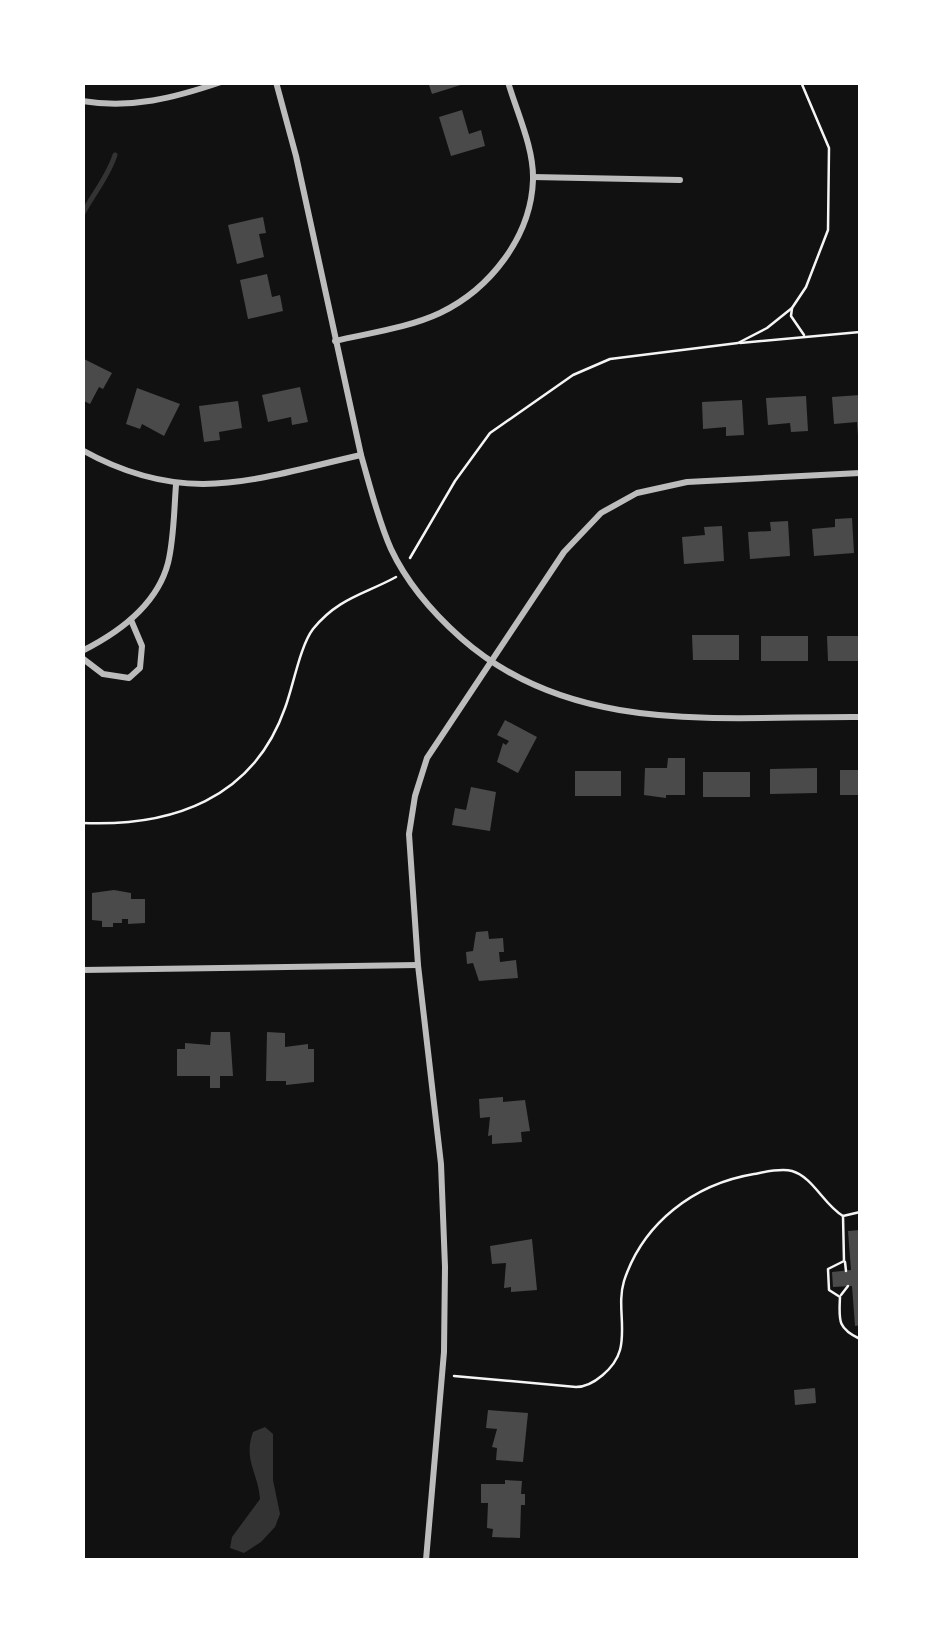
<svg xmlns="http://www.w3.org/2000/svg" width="943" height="1643" viewBox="0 0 943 1643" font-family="'Zilla Slab',serif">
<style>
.water{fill:#333}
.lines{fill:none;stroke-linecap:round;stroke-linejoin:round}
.stream{stroke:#333;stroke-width:5}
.building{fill:#4a4a4a}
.path{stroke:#f5f5f5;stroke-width:2.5}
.minor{stroke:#bcbcbc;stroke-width:6}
</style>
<rect width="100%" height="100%" fill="#111"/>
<path class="water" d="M265,1427L273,1434V1480L280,1514L275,1527L261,1542L244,1553L230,1548L232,1537L260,1499C258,1472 243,1460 253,1432Z"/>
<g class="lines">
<path class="stream" d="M82,215C93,194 108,177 115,155"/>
</g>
<g class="building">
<path d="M428,82H467V83L432,94Z"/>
<path d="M462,110L469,134L481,130L485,146L451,156L439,117Z"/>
<path d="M263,217L266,233L259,234L264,257L237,264L228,225Z"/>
<path d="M267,274L272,297L280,295L283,311L248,319L240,280Z"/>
<path d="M82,358L112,373L103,389L99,387L90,404L82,400Z"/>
<path d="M300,387L308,422L292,425L291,417L268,422L262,395Z"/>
<path d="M137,388L180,404L164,436L142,424L140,429L126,424Z"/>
<path d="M860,395V436H858L857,422L834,424L832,397Z"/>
<path d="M806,396L808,431L791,432L790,423L768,425L766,398Z"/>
<path d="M742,400L744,435L726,436V427L703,429L702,402Z"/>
<path d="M238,401L242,428L219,432L220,440L204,442L199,406Z"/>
<path d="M852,518L854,553L814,556L812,529L835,527V519Z"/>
<path d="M788,521L790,556L750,559L748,532L771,531L770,522Z"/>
<path d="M722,526L724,561L684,564L682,537L705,535L704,527Z"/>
<path d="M692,635H739V660H693Z"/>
<rect x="761" y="636" width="47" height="25"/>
<path d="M827,636H860V661H828Z"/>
<path d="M505,720L537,737L518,773L497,762L503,743L506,745L509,741L497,735Z"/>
<path d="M668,758H685V795H666V798L644,795L645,768H667Z"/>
<path d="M817,768V793L770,794V769Z"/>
<rect x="840" y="770" width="20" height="25"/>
<rect x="575" y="771" width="46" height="25"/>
<rect x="703" y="772" width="47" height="25"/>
<path d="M471,787L496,792L490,831L452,825L455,808L466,810Z"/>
<path d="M114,890L131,893V899H145V923L128,924V919H122V923H113V927H102V921L92,920V893Z"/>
<path d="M488,931L489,939L503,938L504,952H499L500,962L516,960L518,978L479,981L473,963L467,964L466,952L473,951L476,932Z"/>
<path d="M211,1032H230L233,1076H220V1088H210V1076H177V1049H185V1043L210,1045Z"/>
<path d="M267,1032L285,1033V1047L308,1044V1049H314V1082L286,1085V1081H266Z"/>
<path d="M503,1097V1102L525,1100L530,1131L521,1132L522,1142L492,1144V1135L488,1136L490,1117L480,1118L479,1099Z"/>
<path d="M860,1230V1325L855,1326L852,1286L833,1287L832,1272L851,1270L848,1231Z"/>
<path d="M532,1239L537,1290L511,1292V1287L504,1288L506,1263L492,1264L490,1246Z"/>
<path d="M815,1388L816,1403L795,1405L794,1390Z"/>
<path d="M488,1410L528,1413L523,1462L496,1460L497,1448L492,1447L497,1429L486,1428Z"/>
<path d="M505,1480L522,1481L521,1494H525V1505H521L520,1538L492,1537L493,1529L487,1528L488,1503H481V1484H505Z"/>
</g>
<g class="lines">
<g class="path">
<path d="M792,308L791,316L804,335"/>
<path d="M740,343L860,332"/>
<path d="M410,558L455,481L490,433L573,375L610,359L738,343L767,328L792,308L806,287L828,230L829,148L801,82"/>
<path d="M82,823C172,827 253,799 285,708C293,687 300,646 313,629C338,598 365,594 396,577"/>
<path d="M860,1212L843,1216L844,1261L828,1269L829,1290L840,1297C839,1320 837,1328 860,1339"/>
<path d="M845,1262L846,1271"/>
<path d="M841,1295L848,1286"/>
<path d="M454,1376L576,1387C593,1387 615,1368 620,1350C626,1328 617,1304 624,1281C643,1223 694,1184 754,1174C765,1172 780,1168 792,1171C813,1177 824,1205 843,1216"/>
</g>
<g class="minor">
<path d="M276,82L296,156L361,455C370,486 378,520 391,549C407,583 434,614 461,638C573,737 722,716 860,717"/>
<path d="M82,101C132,109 174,98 221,82"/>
<path d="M533,177L680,180"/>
<path d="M335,341C369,333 408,328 440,313C490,289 531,237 533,180C534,148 517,113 508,82"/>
<path d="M82,450C186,508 254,479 361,455"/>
<path d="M82,651C118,633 157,605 168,563C174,539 174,510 176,485"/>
<path d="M82,658L103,674L129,678L140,668L142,646L131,620"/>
<path d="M82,970L418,965"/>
<path d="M426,1560L444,1352L445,1267L441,1164L418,965L409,834L415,796L427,758L564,552L601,513L637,493L687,482L860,473"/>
</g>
</g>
<rect width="943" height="1643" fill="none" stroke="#ffffff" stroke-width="170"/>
</svg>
